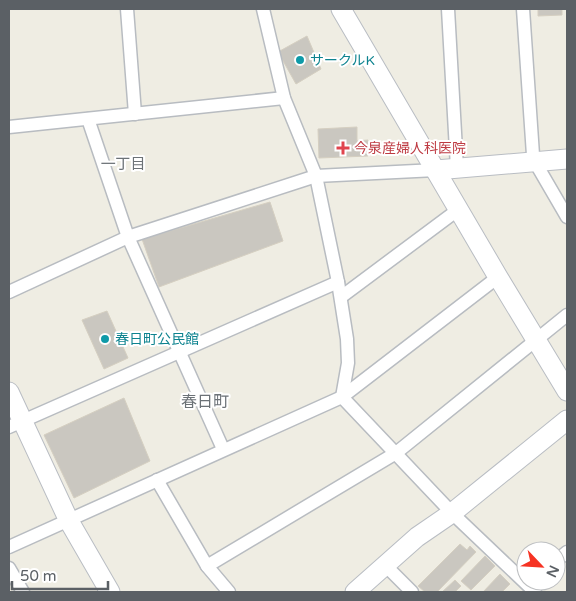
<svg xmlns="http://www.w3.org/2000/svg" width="576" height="601" viewBox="0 0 576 601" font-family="'Varela Round','Noto Sans JP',sans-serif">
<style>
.building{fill:#cac7c0;stroke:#d5cfc1}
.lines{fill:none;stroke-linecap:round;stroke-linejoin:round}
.street-casing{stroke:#b8bcc1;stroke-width:15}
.secondary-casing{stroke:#b9bdc3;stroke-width:21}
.street{stroke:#fff;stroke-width:12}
.secondary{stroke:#fff;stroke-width:19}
.culture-dot{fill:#0f9aa8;stroke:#fff;stroke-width:2}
.health-dot{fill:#e0444e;stroke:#fff;stroke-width:2}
.labels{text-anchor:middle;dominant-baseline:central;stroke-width:4;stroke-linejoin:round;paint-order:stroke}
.culture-label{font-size:14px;fill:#0d838f;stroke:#fff;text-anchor:start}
.health-label{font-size:14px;fill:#be3a42;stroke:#fff;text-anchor:start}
.neighbourhood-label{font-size:15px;fill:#6c7277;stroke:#fff}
.quarter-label{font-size:16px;fill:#6c7277;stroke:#fff}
</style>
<rect width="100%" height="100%" fill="#efede3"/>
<g class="building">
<path d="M538,9H562V15L538,16Z"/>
<path d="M307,36L321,69L296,84L278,52Z"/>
<path d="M357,127V141L368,140V156L319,158L318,129Z"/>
<path d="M270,202L283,241L159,287L142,239Z"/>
<path d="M107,311L128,358L104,369L82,320Z"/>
<path d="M124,398L150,461L74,498L44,435Z"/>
<path d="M460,544L467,550L470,546L476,552L437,592H425L418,586Z"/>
<path d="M485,556L495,566L471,590L461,581Z"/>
<path d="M500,574L510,584L502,592H483Z"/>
<path d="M455,580L461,586L455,592H442Z"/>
</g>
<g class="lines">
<defs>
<g id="street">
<path d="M127,9L135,114"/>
<path d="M263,9L284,98L316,176L338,282L347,339L348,363L342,397L452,513L535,592"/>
<path d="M448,9L457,168"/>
<path d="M523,9L533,155L535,162L567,217"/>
<path d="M88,119L128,237L223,449"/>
<path d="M9,127L284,98"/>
<path d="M9,292L128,237L316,176L436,170"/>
<path d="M341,297L459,209"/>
<path d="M9,427L338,282"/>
<path d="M157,480L207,566L229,592"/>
<path d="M9,547L342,397L498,277"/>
<path d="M556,561L567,552"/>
<path d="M385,565L412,592"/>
<path d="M207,566L396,453L567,315"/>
<path d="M9,568L23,592"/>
</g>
<g id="secondary">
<path d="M341,9L498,277L567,391"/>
<path d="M436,170L567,159"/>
<path d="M9,392L69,521L110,592"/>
<path d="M355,592L417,537L452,513L567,420"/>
</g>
</defs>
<use href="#street" class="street-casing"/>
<use href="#secondary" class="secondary-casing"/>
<use href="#street" class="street"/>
<use href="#secondary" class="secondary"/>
</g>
<g class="culture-dot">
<circle cx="300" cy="60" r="5"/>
<circle cx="105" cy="339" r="5"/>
</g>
<path class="health-dot" d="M340.5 140.5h5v5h5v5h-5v5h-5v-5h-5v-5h5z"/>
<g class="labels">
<g class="culture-label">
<text x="310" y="60">サークルK</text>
<text x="115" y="339">春日町公民館</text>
</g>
<g class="health-label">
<text x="354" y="148">今泉産婦人科医院</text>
</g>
<g class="neighbourhood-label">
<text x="123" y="164">一丁目</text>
</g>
<g class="quarter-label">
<text x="205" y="402">春日町</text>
</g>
</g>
<rect width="576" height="601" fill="none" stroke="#5b6065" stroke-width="20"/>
<g transform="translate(541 566) rotate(115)"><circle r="24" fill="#ffffff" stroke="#bdbfc1"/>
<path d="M0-4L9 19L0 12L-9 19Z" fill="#f63323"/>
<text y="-8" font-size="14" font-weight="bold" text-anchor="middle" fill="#5b6065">N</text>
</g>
<path d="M12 581v8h96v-8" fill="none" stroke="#5b6065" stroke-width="2.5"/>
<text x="20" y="581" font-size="15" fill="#5b6065" stroke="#ffffff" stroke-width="4" paint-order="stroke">50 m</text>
</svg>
